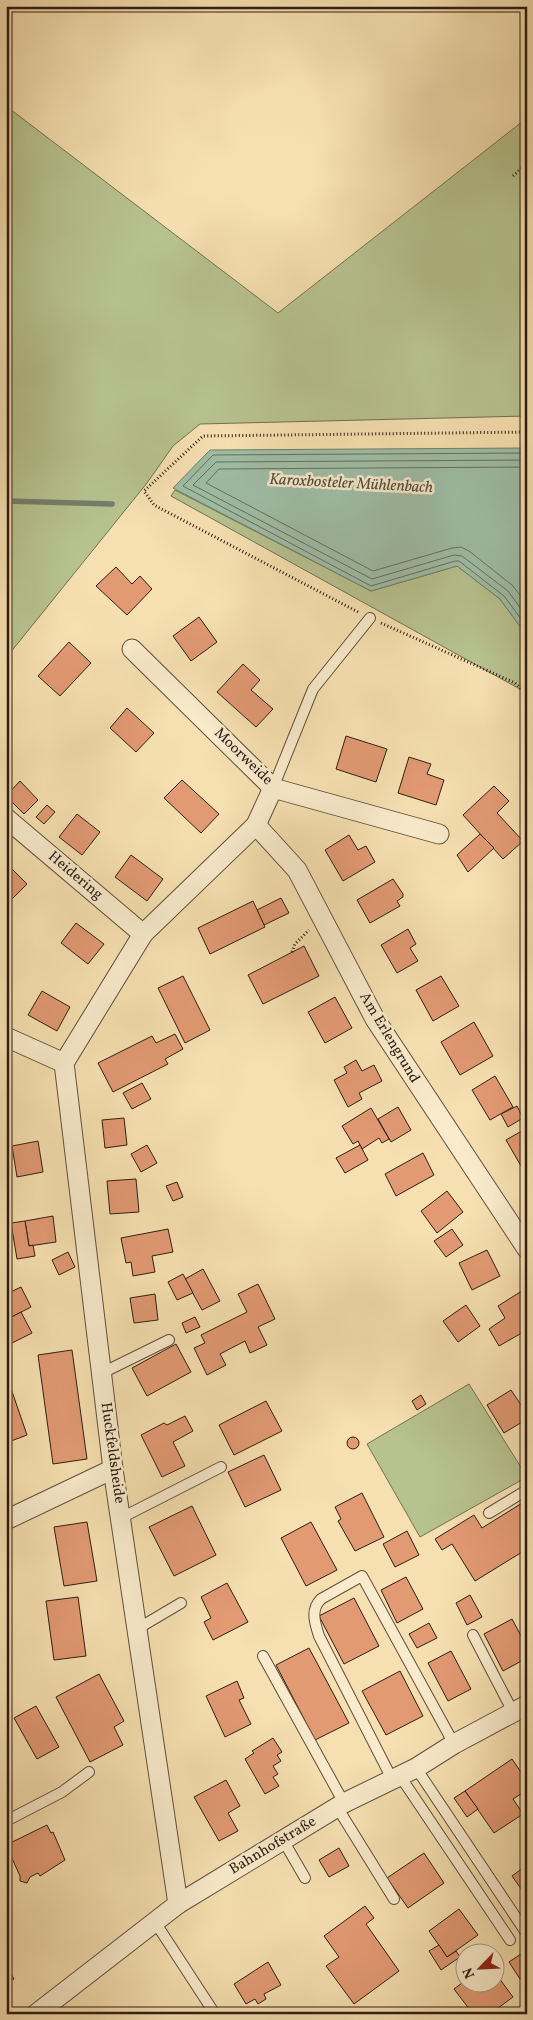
<svg xmlns="http://www.w3.org/2000/svg" width="533" height="2020" viewBox="0 0 533 2020" font-family="Vollkorn,serif">
<style>
.green{fill:#b7c38f;stroke:#737052}
.water{fill:#9ebea7;stroke:#727e6c}
.lines{fill:none;stroke-linecap:round;stroke-linejoin:round}
.shore{stroke:#666e5e;stroke-width:1}
.stream{stroke:#727e6c;stroke-width:5.5}
.building{fill:#e29a73;stroke:#2f1d14}
.lane-casing{stroke:#614e3b;stroke-width:12}
.street-casing{stroke:#614e3b;stroke-width:21}
.path{stroke:#2f1d14;stroke-width:3;stroke-dasharray:1 2.5;stroke-linecap:butt}
.lane{stroke:#f9ebcc;stroke-width:10}
.street{stroke:#f9ebcc;stroke-width:19}
.labels{text-anchor:middle;dominant-baseline:central;stroke-width:5;stroke-linejoin:round;paint-order:stroke}
.street-label{font-size:15px;fill:#2f1d14;stroke:#f9ebcc}
.water-label{font-size:16px;font-style:italic;fill:#504d40;stroke:#f9ebcc}
</style>
<rect width="100%" height="100%" fill="#f6e0b1"/>
<filter id="stains"><feTurbulence type="fractalNoise" baseFrequency=".004" numOctaves="4"/><feColorMatrix values="0 0 0 0 .2 0 0 0 0 .09 0 0 0 0 .02 0 0 0 .5 -.17"/></filter>
<radialGradient id="worn" r=".72"><stop offset=".6" stop-color="#630" stop-opacity="0"/><stop offset="1" stop-color="#630" stop-opacity=".3"/></radialGradient>
<g class="green">
<path d="M6,106L278,313L527,118V416L200,424L173,446L147,483L6,658Z"/>
<path d="M175,490L371,591L457,566L500,599L527,636V693L171,496Z"/>
<path d="M469,1384L527,1477L420,1537L367,1444Z"/>
</g>
<path class="water" d="M527,448V636L500,599L457,566L371,591L173,488L210,450Z"/>
<g class="lines">
<g class="shore">
<path d="M527,453L213,455L183,486L371,586L455,561H459L504,596L527,627"/>
<path d="M527,460L216,462L193,485L372,579L454,555L462,556L508,591L527,617"/>
<path d="M527,467L219,469L206,483L373,571L452,548L461,547L469,551L512,585L527,604"/>
</g>
<path class="stream" d="M6,501L112,504"/>
</g>
<g class="building">
<path d="M116,567L132,584L140,576L152,589L127,615L96,586Z"/>
<path d="M199,617L217,642L191,661L173,636Z"/>
<path d="M69,642L91,663L60,696L38,676Z"/>
<path d="M243,664L260,680L251,690L273,709L256,727L217,692Z"/>
<path d="M127,708L154,733L136,752L110,728Z"/>
<path d="M346,736L387,749L376,782L336,769Z"/>
<path d="M409,757L431,764L427,774L444,780L436,805L398,793Z"/>
<path d="M182,780L219,814L201,833L164,798Z"/>
<path d="M20,781L38,800L24,814L6,796Z"/>
<path d="M494,786L509,801L497,813L523,841L503,859L463,815Z"/>
<path d="M47,805L55,812L44,824L36,817Z"/>
<path d="M77,814L100,832L82,855L59,837Z"/>
<path d="M480,834L494,848L468,872L457,855Z"/>
<path d="M349,835L358,850L366,846L375,862L343,881L325,850Z"/>
<path d="M131,855L163,879L147,901L115,877Z"/>
<path d="M6,863L27,884L8,903L6,901Z"/>
<path d="M393,879L403,894V897L397,901L400,906L370,923L357,900Z"/>
<path d="M281,898L289,913L264,925L257,910Z"/>
<path d="M253,901L265,927L210,954L198,928Z"/>
<path d="M76,923L104,944L88,964L61,943Z"/>
<path d="M408,929L416,944L410,948L418,961L397,973L381,945Z"/>
<path d="M304,946L319,976L263,1004L248,975Z"/>
<path d="M183,976L210,1030L185,1043L158,988Z"/>
<path d="M441,976L459,1006L433,1021L416,990Z"/>
<path d="M42,991L70,1007L57,1031L28,1015Z"/>
<path d="M335,997L352,1028L325,1043L308,1012Z"/>
<path d="M474,1022L493,1056L460,1075L441,1042Z"/>
<path d="M175,1034L183,1049L165,1059L168,1064L113,1092L98,1063L152,1036L156,1043Z"/>
<path d="M356,1060L362,1071L374,1065L382,1081L359,1093L362,1099L348,1107L334,1080L347,1073L344,1067Z"/>
<path d="M495,1076L513,1107L490,1120L472,1090Z"/>
<path d="M142,1083L151,1099L132,1109L123,1093Z"/>
<path d="M517,1106L523,1118L508,1127L501,1114Z"/>
<path d="M398,1107L411,1130L391,1142L378,1119Z"/>
<path d="M371,1108L389,1139L382,1143L379,1138L362,1149L358,1141L353,1144L342,1126Z"/>
<path d="M124,1118L127,1145L105,1148L102,1120Z"/>
<path d="M527,1128V1162L521,1166L506,1140Z"/>
<path d="M38,1141L43,1172L17,1177L12,1146Z"/>
<path d="M147,1145L157,1163L141,1172L131,1154Z"/>
<path d="M360,1145L368,1160L345,1173L336,1158Z"/>
<path d="M423,1153L434,1175L396,1196L385,1174Z"/>
<path d="M136,1179L139,1212L110,1214L107,1181Z"/>
<path d="M177,1182L183,1197L173,1201L166,1186Z"/>
<path d="M447,1191L463,1212L437,1233L421,1211Z"/>
<path d="M53,1216L56,1242L29,1246L25,1221Z"/>
<path d="M25,1221L29,1246L33,1245L35,1256L17,1259L11,1223Z"/>
<path d="M168,1229L173,1252L152,1256L155,1272L133,1276L131,1262L126,1263L121,1238Z"/>
<path d="M452,1229L463,1245L446,1257L434,1241Z"/>
<path d="M487,1250L500,1276L472,1290L459,1263Z"/>
<path d="M68,1252L75,1267L59,1275L52,1260Z"/>
<path d="M203,1269L220,1301L202,1310L185,1279Z"/>
<path d="M183,1274L193,1293L177,1300L168,1282Z"/>
<path d="M258,1284L275,1319L258,1327L267,1345L250,1353L245,1341L220,1354L226,1365L207,1375L194,1348L205,1343L201,1335L247,1312L238,1294Z"/>
<path d="M21,1287L31,1307L6,1320V1294Z"/>
<path d="M525,1289L527,1330L499,1346L489,1329L505,1318L498,1306Z"/>
<path d="M155,1294L158,1320L134,1323L130,1298Z"/>
<path d="M466,1305L480,1326L458,1342L443,1321Z"/>
<path d="M21,1312L32,1333L6,1346V1320Z"/>
<path d="M195,1317L200,1327L186,1333L182,1323Z"/>
<path d="M176,1344L191,1372L147,1396L132,1368Z"/>
<path d="M72,1350L87,1459L53,1464L38,1355Z"/>
<path d="M6,1374L27,1435L11,1441L6,1426Z"/>
<path d="M511,1390L527,1414V1419L504,1433L487,1405Z"/>
<path d="M421,1395L426,1404L417,1410L412,1401Z"/>
<path d="M266,1401L282,1431L234,1455L219,1425Z"/>
<path d="M185,1416L193,1431L173,1442L185,1466L162,1477L141,1435L164,1423L167,1425Z"/>
<circle cx="353" cy="1443" r="6"/>
<path d="M264,1455L281,1490L245,1507L228,1472Z"/>
<path d="M362,1493L384,1537L355,1551L338,1521L341,1519L335,1507Z"/>
<path d="M527,1500V1549L475,1581L452,1544L442,1550L435,1539L474,1515L482,1528Z"/>
<path d="M192,1506L216,1555L174,1576L149,1527Z"/>
<path d="M87,1522L97,1581L64,1586L54,1527Z"/>
<path d="M311,1522L337,1570L306,1586L281,1538Z"/>
<path d="M407,1531L419,1555L395,1567L383,1544Z"/>
<path d="M406,1577L423,1609L397,1623L381,1590Z"/>
<path d="M227,1583L248,1622L213,1640L204,1622L211,1618L201,1597Z"/>
<path d="M470,1595L482,1617L467,1625L456,1603Z"/>
<path d="M78,1597L86,1656L54,1660L46,1601Z"/>
<path d="M354,1598L379,1646L344,1664L319,1616Z"/>
<path d="M512,1619L527,1647V1658L503,1671L484,1634Z"/>
<path d="M429,1623L437,1638L417,1648L409,1634Z"/>
<path d="M309,1648L349,1723L315,1740L276,1665Z"/>
<path d="M451,1651L471,1689L448,1701L428,1663Z"/>
<path d="M400,1671L423,1716L386,1735L362,1691Z"/>
<path d="M99,1674L124,1721L114,1727L123,1745L90,1762L56,1697Z"/>
<path d="M237,1681L244,1698L239,1700L251,1724L225,1737L206,1696Z"/>
<path d="M36,1706L59,1747L37,1759L14,1718Z"/>
<path d="M273,1738L282,1752L277,1755L281,1761L273,1766L278,1774L273,1777L279,1786L265,1794L245,1759L254,1753L252,1751Z"/>
<path d="M512,1759L527,1781V1790L513,1799L523,1814L494,1833L465,1791Z"/>
<path d="M226,1780L240,1806L228,1813L238,1831L219,1841L194,1797Z"/>
<path d="M465,1791L478,1809L467,1817L454,1798Z"/>
<path d="M47,1825L51,1833L53,1832L65,1860L40,1876L38,1873L30,1877L27,1883L20,1881V1876L6,1845Z"/>
<path d="M339,1848L349,1866L329,1877L319,1860Z"/>
<path d="M424,1853L444,1883L408,1908L387,1878Z"/>
<path d="M527,1865V1897L512,1876Z"/>
<path d="M365,1906L374,1918L366,1924L399,1971L354,2004L326,1966L339,1957L324,1936Z"/>
<path d="M459,1909L478,1935L447,1957L429,1931Z"/>
<path d="M439,1945L447,1957L456,1951L460,1957L441,1970L429,1951Z"/>
<path d="M524,1952L527,1957V1974L520,1979L509,1962Z"/>
<path d="M268,1962L281,1985L264,1994L266,1999L258,2004L255,1999L246,2004L234,1984Z"/>
<path d="M6,1964L14,1979L6,1983Z"/>
<path d="M496,1974L513,1997L490,2014H473L454,1989L466,1980V1982H496Z"/>
</g>
<g class="lines">
<defs>
<g id="lane">
<path d="M273,788L313,689L370,618"/>
<path d="M102,1373L169,1340"/>
<path d="M489,1513L527,1490"/>
<path d="M121,1518L221,1467"/>
<path d="M137,1629L181,1603"/>
<path d="M473,1635L513,1712"/>
<path d="M263,1656L344,1803"/>
<path d="M416,1768L527,1934"/>
<path d="M400,1776L510,1940"/>
<path d="M392,1779L319,1636C315,1623 310,1610 321,1599L362,1576L454,1744"/>
<path d="M337,1807L394,1899"/>
<path d="M6,1821L62,1792L89,1772"/>
<path d="M283,1840L305,1878"/>
<path d="M155,1922L215,2014"/>
</g>
<g id="street">
<path d="M132,649L273,788L439,834"/>
<path d="M6,818L143,934"/>
<path d="M256,825L297,870L375,1019L527,1249"/>
<path d="M6,1037L64,1063"/>
<path d="M64,1063L113,1469L178,1904"/>
<path d="M64,1063L143,934L256,825L273,788"/>
<path d="M6,1520L113,1469"/>
<path d="M36,2014L178,1904L344,1803L416,1768L454,1744L527,1705"/>
</g>
</defs>
<use href="#lane" class="lane-casing"/>
<use href="#street" class="street-casing"/>
<g class="path">
<path d="M513,176L527,163"/>
<path d="M358,612L154,505L144,491L203,436L527,432"/>
<path d="M381,623L515,683L527,695"/>
<path d="M292,952L295,944L309,930"/>
</g>
<use href="#lane" class="lane"/>
<use href="#street" class="street"/>
</g>
<g class="labels">
<g class="street-label">
<text transform="translate(243 757) rotate(44)">Moorweide</text>
<text transform="translate(75 876) rotate(40)">Heidering</text>
<text transform="translate(389 1038) rotate(59)">Am Erlengrund</text>
<text transform="translate(112 1453) rotate(82)">Huckfeldsheide</text>
<text transform="translate(273 1846) rotate(-31)">Bahnhofstraße</text>
</g>
<g class="water-label">
<text transform="translate(351 484) rotate(3)">Karoxbosteler Mühlenbach</text>
</g>
</g>
<rect width="533" height="2020" fill="none" stroke="#f6e0b1" stroke-width="25"/>
<rect x="8" y="8" width="518" height="2005" fill="none" stroke="#2f1d14" stroke-width="2.5"/>
<rect x="12" y="12" width="508" height="1995" fill="none" stroke="#2f1d14"/>
<g transform="translate(480 1968) rotate(246)"><circle r="24" fill="#f9ebcc" stroke="#a89982"/>
<path d="M0-4L9 19L0 12L-9 19Z" fill="#8f2418"/>
<text y="-8" font-size="14" font-weight="bold" text-anchor="middle" fill="#2f1d14">N</text>
</g>
<rect width="100%" height="100%" filter="url(#stains)"/>
<rect width="100%" height="100%" fill="url(#worn)"/>
</svg>
